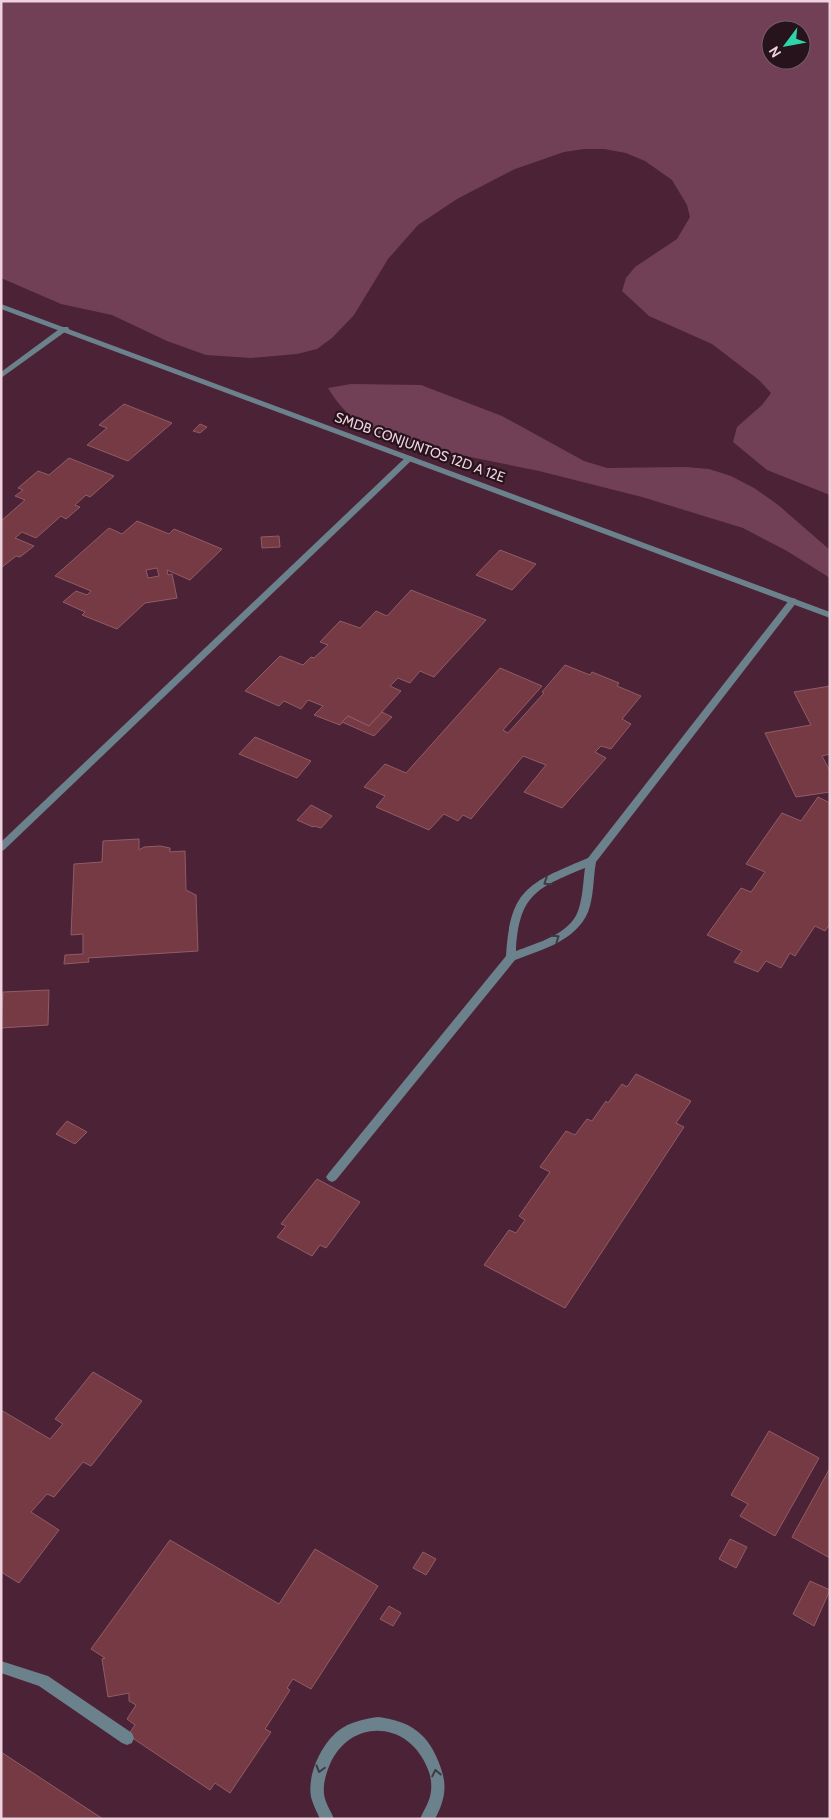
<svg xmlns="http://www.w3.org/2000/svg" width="831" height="1820" viewBox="0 0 831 1820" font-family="Cabin,sans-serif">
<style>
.green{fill:#714057;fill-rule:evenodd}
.building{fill:#753a44;stroke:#915d64;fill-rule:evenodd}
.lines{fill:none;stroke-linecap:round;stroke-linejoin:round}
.service{fill:#6b818c;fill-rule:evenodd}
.minor{fill:#6b818c;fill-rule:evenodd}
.oneway{stroke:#3e3a43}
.labels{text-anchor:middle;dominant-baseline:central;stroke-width:4.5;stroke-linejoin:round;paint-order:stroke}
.street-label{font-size:14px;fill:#eed2de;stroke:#26131c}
</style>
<rect width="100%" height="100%" fill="#4c2237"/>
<g class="green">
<path d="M1,1H830V495L767,470L733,442L737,427L762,405L771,393L759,380L712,344L649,316L622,291L626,278L635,267L677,239L690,217L687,205L672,180L645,161L626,153L604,149H584L564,152L515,169L457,199L418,225L388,259L354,315L332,338L317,349L297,354L251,358L206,355L167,341L112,315L61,304L1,278ZM771,30H801V60H771Z"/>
<path d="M351,384L421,385L502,416L584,461L607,468L685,467L709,469L731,476L754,488L777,504L830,550V578L787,551L743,528L642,497L539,471L401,443C370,433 344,416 328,388Z"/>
</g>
<g class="building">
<path d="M124,404L172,423L128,461L87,445L107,428L99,425Z"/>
<path d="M200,424L207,427L200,433L193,431Z"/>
<path d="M69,458L114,476L90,497L86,495L75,505L80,507L66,519L61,516L36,538L22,532L15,538L34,546L20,557L16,556L1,568V521L25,500L15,496L23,490L18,488L38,471L49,475Z"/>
<path d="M137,521L169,534L174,529L222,549L190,580L167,570L168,575L172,574L177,598L145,603L117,629L82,615L85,612L63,602L76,591L87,595L91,591L55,576L109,528L122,534ZM157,568L159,576L148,578L146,570Z"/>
<path d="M279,536L280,547L262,548L261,537Z"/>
<path d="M500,550L536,564L512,590L476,575Z"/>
<path d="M411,590L486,620L434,677L420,671L410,683L398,678L390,686L401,691L369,726L348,716L340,725L314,715L323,706L308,700L301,709L284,701L279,706L245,691L280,656L303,665L311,657L314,658L328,645L320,642L340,621L360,628L376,611L387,616Z"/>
<path d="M565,665L590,675L592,672L619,683L617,686L641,696L622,719L631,724L611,749L601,746L595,752L606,758L562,808L524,792L546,765L523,756L471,819L463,815L458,821L444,814L429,830L376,807L385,796L364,787L385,764L406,773L500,668L542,686L503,730L508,733L544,693L542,692Z"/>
<path d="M830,686V754L822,756L830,771V792L796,797L765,733L811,725L794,692Z"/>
<path d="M382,712L392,717L374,736L342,722L348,716L369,726Z"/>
<path d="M255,737L311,761L297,778L239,754Z"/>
<path d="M818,797L830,803V924L825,931L815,926L795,956L790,953L781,968L766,961L758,972L734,962L742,951L707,935L741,888L751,892L765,872L746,864L782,813L801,821Z"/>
<path d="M311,805L332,816L321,828L314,826L313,827L297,820Z"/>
<path d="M139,839V850L144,847L160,846L170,848V852L185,851L186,890L196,895L198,951L88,958L89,962L64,964L65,955L83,954V934L71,935L74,864L102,862L103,841Z"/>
<path d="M49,990L48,1025L1,1028L3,992Z"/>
<path d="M636,1074L691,1101L676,1123L684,1127L565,1308L484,1265L509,1230L516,1233L525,1220L519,1216L550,1172L540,1167L566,1131L575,1135L587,1119L592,1121L606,1101L608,1103L622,1084L627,1087Z"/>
<path d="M67,1121L87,1132L75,1144L56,1134Z"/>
<path d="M317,1179L360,1202L326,1248L320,1245L312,1256L277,1237L286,1226L281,1224Z"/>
<path d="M93,1372L142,1401L91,1466L83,1462L54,1497L47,1494L31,1512L59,1530L19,1583L1,1572V1410L50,1439L63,1424L55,1419Z"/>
<path d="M769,1431L819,1458L775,1536L740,1516L748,1504L731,1495Z"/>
<path d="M830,1468V1558L792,1537Z"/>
<path d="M730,1539L747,1547L736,1568L719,1559Z"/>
<path d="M170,1540L279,1604L315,1549L378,1586L311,1689L293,1679L287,1688L290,1690L265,1729L271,1732L230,1793L215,1783L210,1790L128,1735L135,1725L127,1719L136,1705L129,1701V1693L108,1697L102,1659L105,1658L91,1649Z"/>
<path d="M423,1552L436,1559L426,1575L413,1568Z"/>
<path d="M810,1581L830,1590L814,1626L793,1614Z"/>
<path d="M389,1606L401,1613L393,1626L380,1619Z"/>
<path d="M1,1752L103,1819H1Z"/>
</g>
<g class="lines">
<g class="service">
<path d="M62,327H68L69,329L1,378V372Z"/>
<path d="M407,456H410L414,458L4,850L1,851V842Z"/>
<path d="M793,598L796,599L797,601L796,603L596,862C593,878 594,897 588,912C576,941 541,950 515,960L336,1180L332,1182L328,1180L326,1177L328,1174L506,956C510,888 529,883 588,858L790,599ZM585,868C583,882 583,897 578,911C570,934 537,943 516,951C519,895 536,888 585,868Z"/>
<path d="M1,1661L48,1676L132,1733L134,1738L132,1743L127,1745L122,1743L39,1686L1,1673Z"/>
<path d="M378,1717C392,1719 406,1722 417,1731C426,1738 432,1747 436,1756C447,1780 448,1794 435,1819H420C424,1809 430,1802 431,1791C432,1781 430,1773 426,1765C406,1720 350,1719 330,1764C326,1774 323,1783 324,1794C325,1803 331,1811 334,1819H320C317,1812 313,1805 311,1797C307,1775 321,1745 338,1731C349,1722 364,1719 378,1717Z"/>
</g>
<path class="minor" d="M1,304L830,612V618L1,309Z"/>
</g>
<defs><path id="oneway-chevron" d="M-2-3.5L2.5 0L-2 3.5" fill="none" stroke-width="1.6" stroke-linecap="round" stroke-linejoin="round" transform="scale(1.25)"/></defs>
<g class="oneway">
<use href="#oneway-chevron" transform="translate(547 882) rotate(147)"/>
<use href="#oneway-chevron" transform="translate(556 938) rotate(-34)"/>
<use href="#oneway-chevron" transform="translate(320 1769) rotate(106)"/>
<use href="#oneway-chevron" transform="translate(436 1773) rotate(-102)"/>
</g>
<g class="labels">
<g class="street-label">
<text transform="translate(420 447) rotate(20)">SMDB CONJUNTOS 12D A 12E</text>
</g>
</g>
<rect width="831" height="1820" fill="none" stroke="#eed2de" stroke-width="5"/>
<g transform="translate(786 45) rotate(238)"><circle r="24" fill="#26131c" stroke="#765f6a"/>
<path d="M0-4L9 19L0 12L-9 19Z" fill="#30d4aa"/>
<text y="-8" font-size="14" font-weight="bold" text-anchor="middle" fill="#eed2de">N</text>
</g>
</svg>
